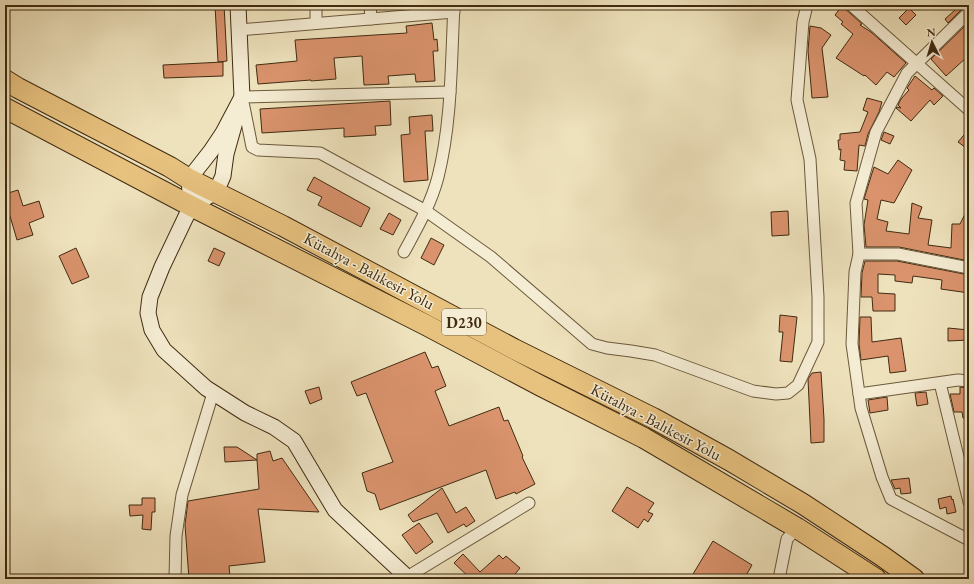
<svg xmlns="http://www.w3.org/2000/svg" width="974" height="584" viewBox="0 0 974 584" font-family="'EB Garamond',serif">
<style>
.building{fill:#da936d;stroke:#402b11}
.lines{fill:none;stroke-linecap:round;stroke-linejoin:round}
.street-casing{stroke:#6c593c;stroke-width:13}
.secondary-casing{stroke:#402b11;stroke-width:17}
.highway-casing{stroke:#402b11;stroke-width:22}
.street{stroke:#f4ecd3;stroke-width:11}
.secondary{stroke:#f4ecd3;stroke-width:15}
.highway{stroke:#e7c17e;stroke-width:20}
.labels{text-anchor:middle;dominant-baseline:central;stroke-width:3;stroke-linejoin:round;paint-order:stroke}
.shield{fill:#f4ecd3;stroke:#76654b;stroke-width:1}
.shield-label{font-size:15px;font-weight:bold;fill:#402b11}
.street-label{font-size:16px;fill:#402b11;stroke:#f4ecd3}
</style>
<rect width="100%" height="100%" fill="#eee2bc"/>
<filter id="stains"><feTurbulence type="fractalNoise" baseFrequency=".005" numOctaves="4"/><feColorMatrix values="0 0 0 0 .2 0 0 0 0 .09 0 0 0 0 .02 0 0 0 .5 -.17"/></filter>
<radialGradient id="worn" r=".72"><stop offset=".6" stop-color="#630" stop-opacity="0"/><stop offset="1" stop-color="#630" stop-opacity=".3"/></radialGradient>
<g class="building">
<path d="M215,5H224L227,61L218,62Z"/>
<path d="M951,5H969L964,7L948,23L945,19L955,10Z"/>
<path d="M842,6L862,24L860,25L871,32L906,63L894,77L887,72L876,85L865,75L864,76L836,58L853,34L841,24L843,22L835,15Z"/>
<path d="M909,8L916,15L906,25L899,18Z"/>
<path d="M969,22V50L964,54L967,57L946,76L931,59Z"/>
<path d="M432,23L434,40L437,39L438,51H433L435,81L416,82L415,74L388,76L389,84L364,85L362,56L334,58L336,79L311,81V80L258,84L256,65L297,61L295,40L407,33L406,26Z"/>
<path d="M810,26L821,28L831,35L822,48L828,97L812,98L808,51Z"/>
<path d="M223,62V76L164,78L163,65Z"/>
<path d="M915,76L932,90L934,88L943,96L934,105L930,100L911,121L896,108L897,107L901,108L898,105L901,99L909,90L907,88Z"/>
<path d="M867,98L882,102L879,112L868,134L865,146L859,145L857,171L844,170L845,161L840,160L841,149L839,150L838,140H840V134L860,132L868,112L863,110Z"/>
<path d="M390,101L391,125L375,126L376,135L344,137V128L262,133L260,109Z"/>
<path d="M432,115L433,131H425L428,180L404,182L401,135L410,134L409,117Z"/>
<path d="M969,129V150L958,142Z"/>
<path d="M884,132L894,136L890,144L881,140Z"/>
<path d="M898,160L912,170L894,203L881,200L877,219L888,222L886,231L909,234L912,203L922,207L918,218L932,220L928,245L951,248L952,224H960L969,206V261L899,247H866L864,225L868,200L864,199L873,170L874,167L888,174Z"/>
<path d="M314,177L370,208L361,227L318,205L322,197L307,190Z"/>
<path d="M18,190L23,206L39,201L44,217L29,223L33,235L17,240L5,199V194Z"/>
<path d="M788,211L789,235L772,236L771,212Z"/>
<path d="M389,213L401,220L393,235L380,229Z"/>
<path d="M431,238L444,245L434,265L421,258Z"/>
<path d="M76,248L89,277L72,284L59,256Z"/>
<path d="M214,248L225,253L219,266L208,261Z"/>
<path d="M865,261H897L969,275V293L941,289L942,280L913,276L912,283L895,281V275L878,274V293L895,294V311H873L872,297H861L862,273Z"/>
<path d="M780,315L797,317L792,362L780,361L783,332H779Z"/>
<path d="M860,317H871L872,342L901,338L906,371L890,373L888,356L861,360L859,344Z"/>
<path d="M948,328L969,330V340L948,341Z"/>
<path d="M425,352L432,368L438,366L446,386L435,391L449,426L499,407L504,421L508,420L523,456L522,457L535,484L516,494L515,492L496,499L486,470L380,510L375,494L367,491L362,473L393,462L366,393L357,396L351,382Z"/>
<path d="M821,372L824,419V442L811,443L808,379L812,373Z"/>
<path d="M319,387L322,399L310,404L305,391Z"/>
<path d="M960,387L969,388V418H963L962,412H954L950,394H960Z"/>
<path d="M926,392L928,404L917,406L915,393Z"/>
<path d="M887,397L888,410L870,413L868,400Z"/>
<path d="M224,447H237L257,460V454L270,451L273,461L282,458L319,512L258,509L265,562L229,566L230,577L189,579L185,525L188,501L259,489L257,460L225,462Z"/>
<path d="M909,478L911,493L901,494L900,488L895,489L891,480Z"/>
<path d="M627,487L654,503L648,512L653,514L648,522L644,519L638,528L612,511Z"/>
<path d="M442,488L456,513L466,507L475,521L466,527L464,524L448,533L437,513L413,522L408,515Z"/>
<path d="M951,496L952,500L953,499L956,512L947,514L946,507L940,509L938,499Z"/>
<path d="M142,498H155V512H152L151,530L142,529L143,515L130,516L129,505H142Z"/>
<path d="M419,523L433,542L416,554L402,535Z"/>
<path d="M713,541L752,565L744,579H690Z"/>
<path d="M463,554L480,572L499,555L503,559L506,556L520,568L511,579H471L454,563Z"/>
</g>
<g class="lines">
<defs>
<g id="street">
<path d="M316,5V23"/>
<path d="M370,5L371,19"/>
<path d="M851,5L969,110"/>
<path d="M969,12L907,73L876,132L856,203L859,254L855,272L852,344L861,408L882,477L891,499L969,540"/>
<path d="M239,30L454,12"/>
<path d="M450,92L242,97L252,147L258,150L320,153L426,211L491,257L592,344L607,348L631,351L655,355L753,391L776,394L788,393L798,385L818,342V297L810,159L797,100L803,22L807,5"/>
<path d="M404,252C417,228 431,204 438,177C452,121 451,62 454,5"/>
<path d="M859,254H898L969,268"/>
<path d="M940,383L969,502"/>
<path d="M859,394L958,380L969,381"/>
<path d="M407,577L529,503"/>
<path d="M175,579L176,536L182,495L213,393"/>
<path d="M779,579L787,539L797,528"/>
</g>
<g id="secondary">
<path d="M242,97L223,133L211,151L189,179L191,206L162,267L150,297L148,313L152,330L164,350L206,388L245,413L274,427L294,441L335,510L409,579"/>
<path d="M191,206L216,192L223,176L226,154L242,97L238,5"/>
</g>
<g id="highway">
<path d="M5,80L18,88L170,167L189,179L283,226L514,349L653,418L729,460L803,504L882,556L914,579"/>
<path d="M5,108L191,206L426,325L541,386L644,438L797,528L876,579"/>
</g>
</defs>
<use href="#street" class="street-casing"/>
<use href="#secondary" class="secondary-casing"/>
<use href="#highway" class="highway-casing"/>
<use href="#street" class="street"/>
<use href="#secondary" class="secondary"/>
<use href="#highway" class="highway"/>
</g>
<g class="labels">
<rect class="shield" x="442" y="309" width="44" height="26" rx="3"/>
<g class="shield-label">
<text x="464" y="322">D230</text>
</g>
<g class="street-label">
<text transform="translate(369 271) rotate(28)">Kütahya - Balıkesir Yolu</text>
<text transform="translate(656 422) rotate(28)">Kütahya - Balıkesir Yolu</text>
</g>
</g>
<rect width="974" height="584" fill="none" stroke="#eee2bc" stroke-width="20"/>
<rect x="6" y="6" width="962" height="572" fill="none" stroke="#402b11" stroke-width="2"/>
<rect x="10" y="10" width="954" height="564" fill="none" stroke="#402b11"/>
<g transform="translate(932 42) rotate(355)" stroke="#f4ecd3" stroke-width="3" paint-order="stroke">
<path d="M0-3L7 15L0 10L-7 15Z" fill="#402b11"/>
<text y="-6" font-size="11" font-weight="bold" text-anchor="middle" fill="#402b11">N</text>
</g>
<rect width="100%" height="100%" filter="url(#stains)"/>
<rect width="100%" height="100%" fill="url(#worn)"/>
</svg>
